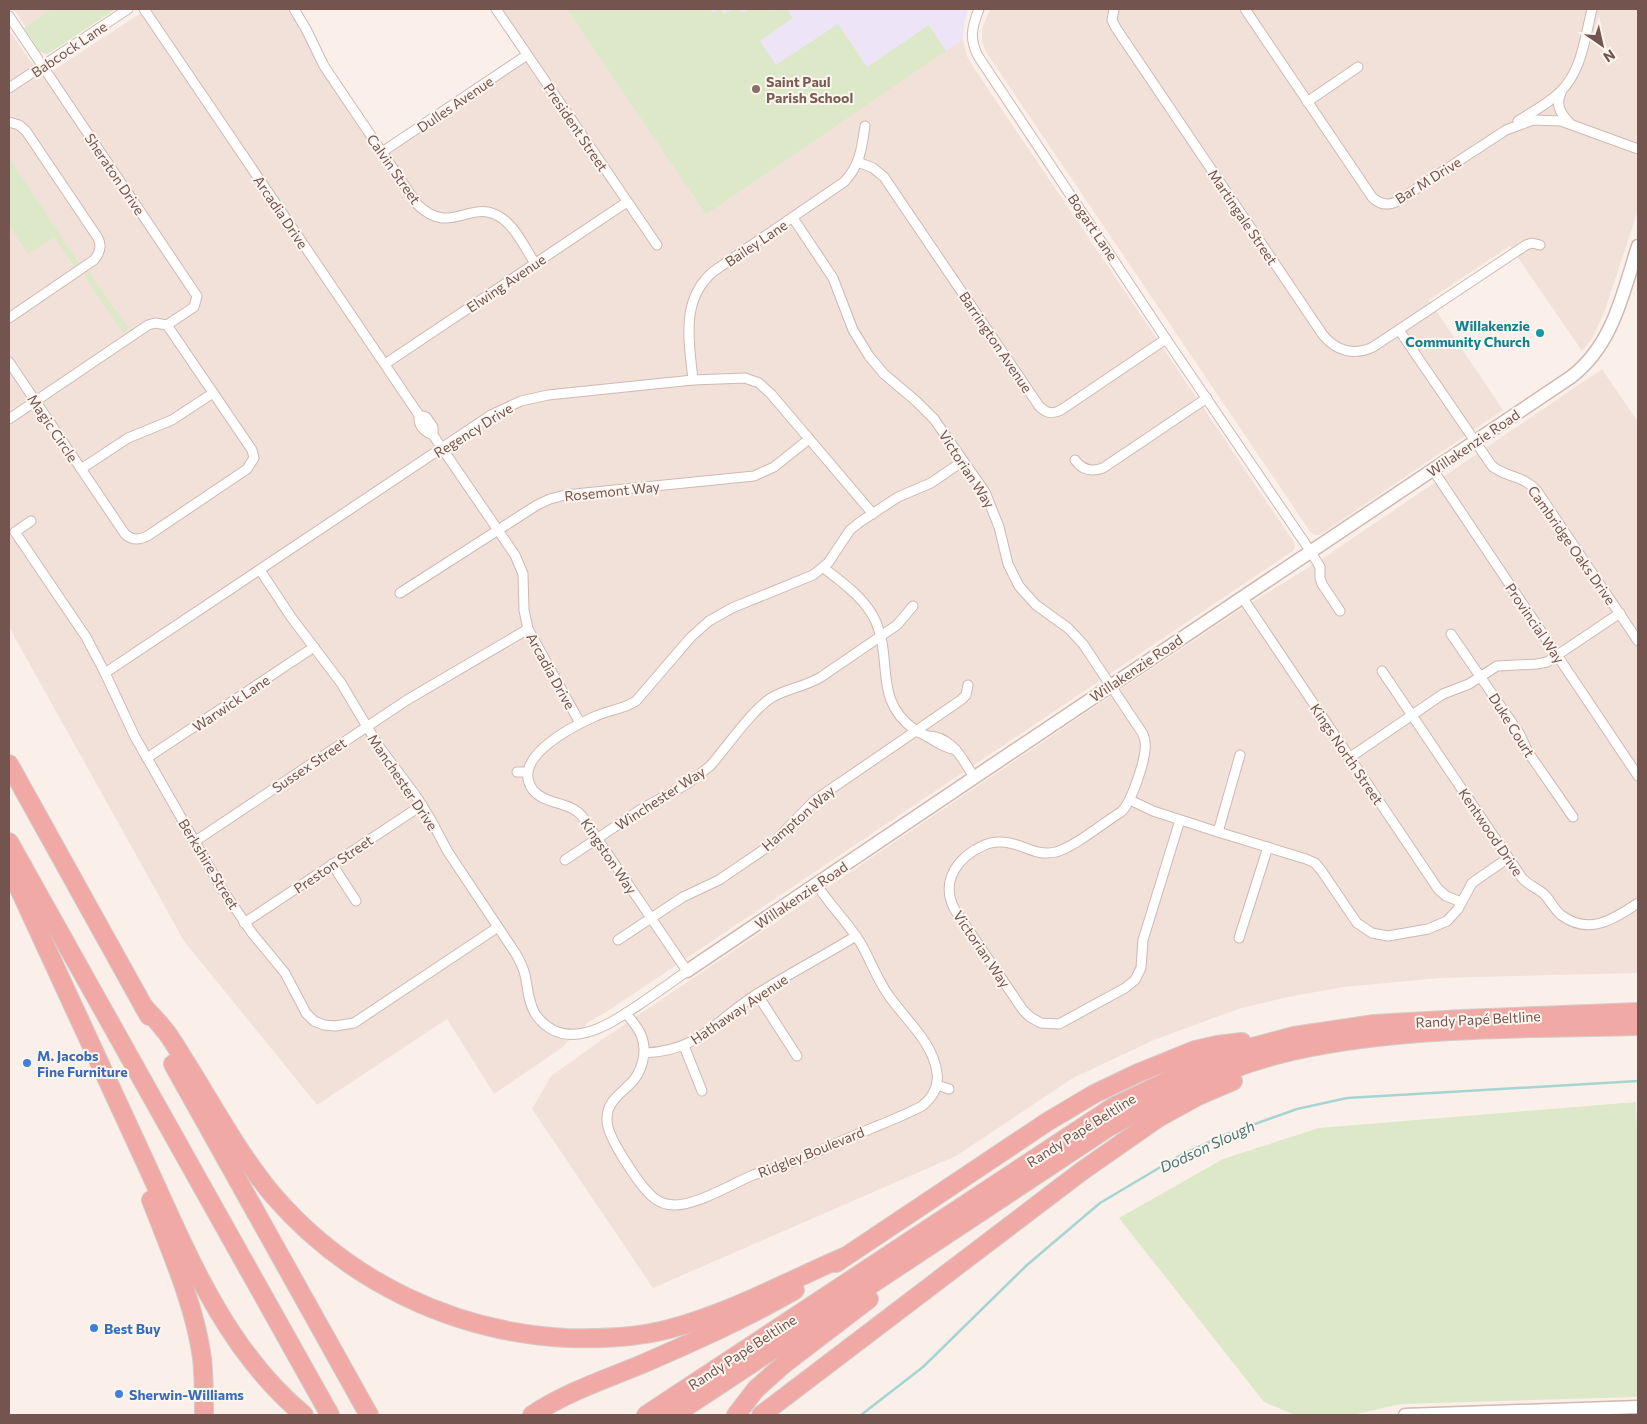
<svg xmlns="http://www.w3.org/2000/svg" width="1647" height="1424" viewBox="0 0 1647 1424" font-family="Commissioner,sans-serif">
<style>
.residential{fill:#f2e1d8}
.education{fill:#ede5f7}
.green{fill:#dce8c8}
.lines{fill:none;stroke-linecap:round;stroke-linejoin:round}
.stream{stroke:#a6d4d2;stroke-width:2.5}
.street-casing{stroke:#ceb9b2;stroke-width:11}
.secondary-casing{stroke:#d1b8b0;stroke-width:15}
.highway-casing{stroke:#d5ccca;stroke-width:20}
.street{stroke:#fff;stroke-width:9}
.secondary{stroke:#fff;stroke-width:12}
.highway{stroke:#f0a9a5;stroke-width:18}
.education-dot{fill:#8d6e63;stroke:#fef5ef;stroke-width:2}
.culture-dot{fill:#0f9aa8;stroke:#fef5ef;stroke-width:2}
.shop-dot{fill:#3f7fe0;stroke:#fef5ef;stroke-width:2}
.labels{text-anchor:middle;dominant-baseline:central;stroke-width:4;stroke-linejoin:round;paint-order:stroke}
.street-label{font-size:14px;fill:#73544e;stroke:#fef5ef}
.education-label{font-size:14px;font-weight:bold;fill:#785e54;stroke:#fef5ef;text-anchor:start}
.culture-label{font-size:14px;font-weight:bold;fill:#0d838f;stroke:#fef5ef;text-anchor:end}
.shop-label{font-size:14px;font-weight:bold;fill:#366cbe;stroke:#fef5ef;text-anchor:start}
.water-label{font-size:15px;font-style:italic;fill:#437775;stroke:#fef5ef}
</style>
<rect width="100%" height="100%" fill="#fbf0e9"/>
<g class="residential">
<path d="M14,9H111L41,50Z"/>
<path d="M147,9H287L383,152L527,55L496,9H568L706,215L963,39L967,56L972,65L1294,542L1295,547L1293,551L611,1009L587,1023L580,1034L574,1035L563,1047L494,1094L447,1019L317,1105L184,941L9,627V30L42,78Z"/>
<path d="M990,9H1638V210L1604,313L1592,339L1582,351L1510,246L1429,300L1503,410L1320,535H1315L1311,533L990,58L985,50L982,40V29Z"/>
<path d="M1602,369L1638,422V973L1439,978L1343,987L1288,997L1238,1009L1154,1040L1073,1078L956,1156L653,1288L532,1109L551,1076L600,1041L1102,702L1238,611L1325,557Z"/>
</g>
<path class="education" d="M567,9H966L968,12L964,24L963,39L706,215Z"/>
<g class="green">
<path d="M52,9H116L51,52L47,54L40,52L24,28Z"/>
<path d="M567,9H710L713,13L720,9L724,14L733,9H739L742,13L749,9H772L774,11L778,9H787L793,18L760,41L776,65L838,24L867,67L929,25L946,51L706,215Z"/>
<path d="M9,158L79,263L74,266L54,237L28,254L9,225Z"/>
<path d="M89,272L129,329L123,333L84,275Z"/>
<path d="M1636,1102L1638,1155V1397L1401,1404L1352,1415H1295L1264,1402L1119,1218L1223,1159L1319,1128Z"/>
</g>
<g class="lines">
<path class="stream" d="M861,1415L923,1367L1027,1265L1100,1203L1179,1156L1227,1134L1297,1109L1347,1098L1638,1081"/>
<defs>
<g id="street">
<path d="M144,9L419,415C418,425 423,431 433,435L515,555L523,574L524,610L528,629L580,723"/>
<path d="M294,9L306,29L324,66L417,204C452,239 471,195 503,219C516,228 526,250 535,263"/>
<path d="M496,9L657,245"/>
<path d="M979,9C972,27 969,38 978,56L1166,339L1311,552L1320,567V578L1322,584L1340,611"/>
<path d="M1114,9L1112,20L1116,28L1323,335C1336,351 1354,356 1373,347L1526,245L1532,243L1540,245"/>
<path d="M1245,9L1372,197C1379,204 1387,206 1396,202L1506,130L1533,120L1561,121L1638,149"/>
<path d="M9,16L197,296L194,307L167,325"/>
<path d="M9,88L128,9"/>
<path d="M1561,93C1555,105 1561,115 1570,123"/>
<path d="M1307,102L1358,67"/>
<path d="M1518,121C1532,112 1548,104 1560,92C1582,71 1585,37 1592,9"/>
<path d="M9,122L19,125L26,131L98,238C102,246 100,253 94,260L9,318"/>
<path d="M382,152L527,55"/>
<path d="M858,162L873,168L884,177L1039,406C1046,413 1052,415 1061,410L1166,339"/>
<path d="M793,218L833,278L853,330L869,356L884,374L916,401L934,419L985,492L999,527L1008,564L1019,586L1036,605L1068,628L1083,644L1143,734C1145,739 1146,744 1145,750C1144,763 1131,804 1121,812C1103,823 1076,846 1056,852C1033,857 1022,842 1001,842C990,841 982,846 973,851C952,865 942,886 955,910L1023,1010L1030,1017L1041,1023L1059,1024L1125,988L1135,980L1141,968L1143,940L1180,820"/>
<path d="M1399,330L1492,466C1506,478 1522,474 1537,491L1638,641"/>
<path d="M9,362L125,534C133,541 140,540 149,535L247,469L254,458L252,450L167,325L155,323L148,325L9,419"/>
<path d="M385,364L627,202"/>
<path d="M693,380C689,341 680,299 714,271L844,182C860,166 862,147 865,126"/>
<path d="M419,415L426,417L433,427V435"/>
<path d="M1075,460C1082,470 1092,472 1103,468L1207,398"/>
<path d="M81,469L128,438L172,420L213,393"/>
<path d="M1433,470L1638,776"/>
<path d="M31,521L15,532L86,637L105,673L135,737L222,889L252,933L285,973L306,1013L314,1021L324,1025L335,1026L354,1023L498,927"/>
<path d="M824,568C844,584 865,598 876,622C893,662 873,700 915,730C918,733 922,733 925,735C936,742 943,747 956,750"/>
<path d="M260,570L291,617L341,683L378,745L416,796L431,820L448,852L516,954C520,961 523,967 525,975C528,988 528,1003 536,1015C566,1055 610,1024 640,1004C656,993 672,982 687,971L582,816C569,801 545,805 533,790C509,758 573,726 596,716C609,710 624,709 636,701L691,637L709,621L732,608L813,575L828,563L850,530L860,522L898,497L931,483L963,461"/>
<path d="M400,593L537,505L550,499L565,495L754,476L774,467L809,439"/>
<path d="M1242,597L1438,889L1446,896L1461,902"/>
<path d="M1451,634L1519,733L1528,752L1573,817"/>
<path d="M1382,671L1522,878C1528,885 1537,888 1544,894C1550,900 1554,909 1561,915C1589,936 1614,919 1638,903"/>
<path d="M105,673L491,415L521,401L548,395L693,380L745,378L759,383L771,394L873,514"/>
<path d="M926,736C951,735 962,758 974,777"/>
<path d="M147,758L314,647"/>
<path d="M1349,758L1443,694L1469,684L1497,666L1537,664L1547,662L1620,613"/>
<path d="M517,772H527"/>
<path d="M1130,800L1153,811L1218,832L1240,755"/>
<path d="M1218,832L1306,859L1315,863L1321,870L1357,923L1372,933L1388,936L1428,929L1447,921L1458,909L1472,883L1508,858"/>
<path d="M194,842L407,700L528,629"/>
<path d="M565,860L643,808L687,784L710,766C727,747 751,711 771,698C787,688 805,687 821,677L897,625L913,606"/>
<path d="M332,864L356,901"/>
<path d="M244,923L422,805"/>
<path d="M1239,938L1268,847"/>
<path d="M618,940L683,897L719,880L772,844L815,800L961,700L966,695L968,685"/>
<path d="M757,994L797,1056"/>
<path d="M626,1013C631,1020 638,1027 641,1035C648,1051 642,1073 630,1084C618,1096 606,1103 607,1121C607,1137 641,1188 654,1198C660,1203 668,1205 675,1205C697,1205 732,1184 753,1175C765,1171 777,1168 789,1163C816,1153 843,1140 870,1129C887,1122 905,1115 922,1106C933,1097 939,1087 937,1073C933,1041 904,1019 887,993C876,977 870,959 860,942C847,922 830,905 816,884"/>
<path d="M684,1046L702,1091"/>
<path d="M644,1053C700,1051 714,1021 757,994C789,974 823,956 856,936"/>
<path d="M937,1085L949,1089"/>
</g>
<g id="secondary">
<path d="M687,971C981,772 1277,575 1571,377C1613,345 1623,293 1638,246"/>
<path d="M1405,1415L1638,1407"/>
</g>
<g id="highway">
<path d="M9,764L149,1016"/>
<path d="M9,842L330,1415"/>
<path d="M9,867C53,963 97,1059 142,1155C185,1248 223,1348 304,1415"/>
<path d="M144,1007C152,1015 160,1024 167,1033C175,1044 182,1057 190,1069C216,1111 241,1157 273,1195C347,1281 453,1332 567,1338C601,1339 635,1338 669,1329C730,1313 786,1282 844,1257"/>
<path d="M173,1064L369,1415"/>
<path d="M151,1200C170,1249 195,1306 202,1358C204,1377 204,1396 204,1415"/>
<path d="M836,1263L1047,1122L1094,1094L1138,1073L1195,1050L1217,1045L1242,1042"/>
<path d="M532,1415C565,1393 603,1380 640,1365C693,1342 745,1319 795,1290"/>
<path d="M646,1415L1113,1107L1200,1065L1241,1050L1294,1036L1374,1024L1462,1019L1638,1012"/>
<path d="M674,1415L1109,1127C1162,1098 1217,1071 1276,1055C1390,1026 1521,1029 1638,1026"/>
<path d="M736,1415L756,1389L784,1364L869,1299"/>
<path d="M761,1415L1082,1171L1158,1118L1198,1096L1233,1081"/>
</g>
</defs>
<use href="#street" class="street-casing"/>
<use href="#secondary" class="secondary-casing"/>
<use href="#highway" class="highway-casing"/>
<use href="#street" class="street"/>
<use href="#secondary" class="secondary"/>
<use href="#highway" class="highway"/>
</g>
<circle class="education-dot" cx="756" cy="89" r="5"/>
<circle class="culture-dot" cx="1540" cy="333" r="5"/>
<g class="shop-dot">
<circle cx="27" cy="1063" r="5"/>
<circle cx="94" cy="1328" r="5"/>
<circle cx="119" cy="1394" r="5"/>
</g>
<g class="labels">
<g class="street-label">
<text transform="translate(69 49) rotate(-34)">Babcock Lane</text>
<text transform="translate(455 104) rotate(-34)">Dulles Avenue</text>
<text transform="translate(576 127) rotate(56)">President Street</text>
<text transform="translate(394 169) rotate(55)">Calvin Street</text>
<text transform="translate(115 174) rotate(56)">Sheraton Drive</text>
<text transform="translate(1428 180) rotate(-32)">Bar M Drive</text>
<text transform="translate(281 212) rotate(56)">Arcadia Drive</text>
<text transform="translate(1243 217) rotate(56)">Martingale Street</text>
<text transform="translate(1093 227) rotate(56)">Bogart Lane</text>
<text transform="translate(756 243) rotate(-34)">Bailey Lane</text>
<text transform="translate(506 283) rotate(-34)">Elwing Avenue</text>
<text transform="translate(996 342) rotate(56)">Barrington Avenue</text>
<text transform="translate(53 428) rotate(56)">Magic Circle</text>
<text transform="translate(473 430) rotate(-32)">Regency Drive</text>
<text transform="translate(1473 443) rotate(-34)">Willakenzie Road</text>
<text transform="translate(967 469) rotate(57)">Victorian Way</text>
<text transform="translate(612 491) rotate(-6)">Rosemont Way</text>
<text transform="translate(1572 545) rotate(55)">Cambridge Oaks Drive</text>
<text transform="translate(1535 623) rotate(56)">Provincial Way</text>
<text transform="translate(1136 668) rotate(-34)">Willakenzie Road</text>
<text transform="translate(551 671) rotate(61)">Arcadia Drive</text>
<text transform="translate(231 703) rotate(-34)">Warwick Lane</text>
<text transform="translate(1512 725) rotate(58)">Duke Court</text>
<text transform="translate(1347 754) rotate(56)">Kings North Street</text>
<text transform="translate(309 765) rotate(-34)">Sussex Street</text>
<text transform="translate(403 782) rotate(56)">Manchester Drive</text>
<text transform="translate(660 798) rotate(-33)">Winchester Way</text>
<text transform="translate(798 818) rotate(-41)">Hampton Way</text>
<text transform="translate(1491 832) rotate(56)">Kentwood Drive</text>
<text transform="translate(609 856) rotate(56)">Kingston Way</text>
<text transform="translate(209 864) rotate(59)">Berkshire Street</text>
<text transform="translate(333 864) rotate(-34)">Preston Street</text>
<text transform="translate(801 895) rotate(-34)">Willakenzie Road</text>
<text transform="translate(982 949) rotate(56)">Victorian Way</text>
<text transform="translate(739 1009) rotate(-34)">Hathaway Avenue</text>
<text transform="translate(1478 1019) rotate(-3)">Randy Papé Beltline</text>
<text transform="translate(1081 1130) rotate(-32)">Randy Papé Beltline</text>
<text transform="translate(811 1152) rotate(-22)">Ridgley Boulevard</text>
<text transform="translate(742 1352) rotate(-33)">Randy Papé Beltline</text>
</g>
<g class="education-label">
<text x="766" y="81">Saint Paul<tspan x="766" dy="16">Parish School</tspan></text>
</g>
<g class="culture-label">
<text x="1530" y="325">Willakenzie<tspan x="1530" dy="16">Community Church</tspan></text>
</g>
<g class="shop-label">
<text x="37" y="1055">M. Jacobs<tspan x="37" dy="16">Fine Furniture</tspan></text>
<text x="104" y="1328">Best Buy</text>
<text x="129" y="1394">Sherwin-Williams</text>
</g>
<g class="water-label">
<text transform="translate(1207 1146) rotate(-25)">Dodson Slough</text>
</g>
</g>
<rect width="1647" height="1424" fill="none" stroke="#73544e" stroke-width="20"/>
<g transform="translate(1602 45) rotate(146)" stroke="#fef5ef" stroke-width="4" paint-order="stroke">
<path d="M0-4L9 19L0 12L-9 19Z" fill="#73544e"/>
<text y="-8" font-size="14" font-weight="bold" text-anchor="middle" fill="#73544e">N</text>
</g>
</svg>
